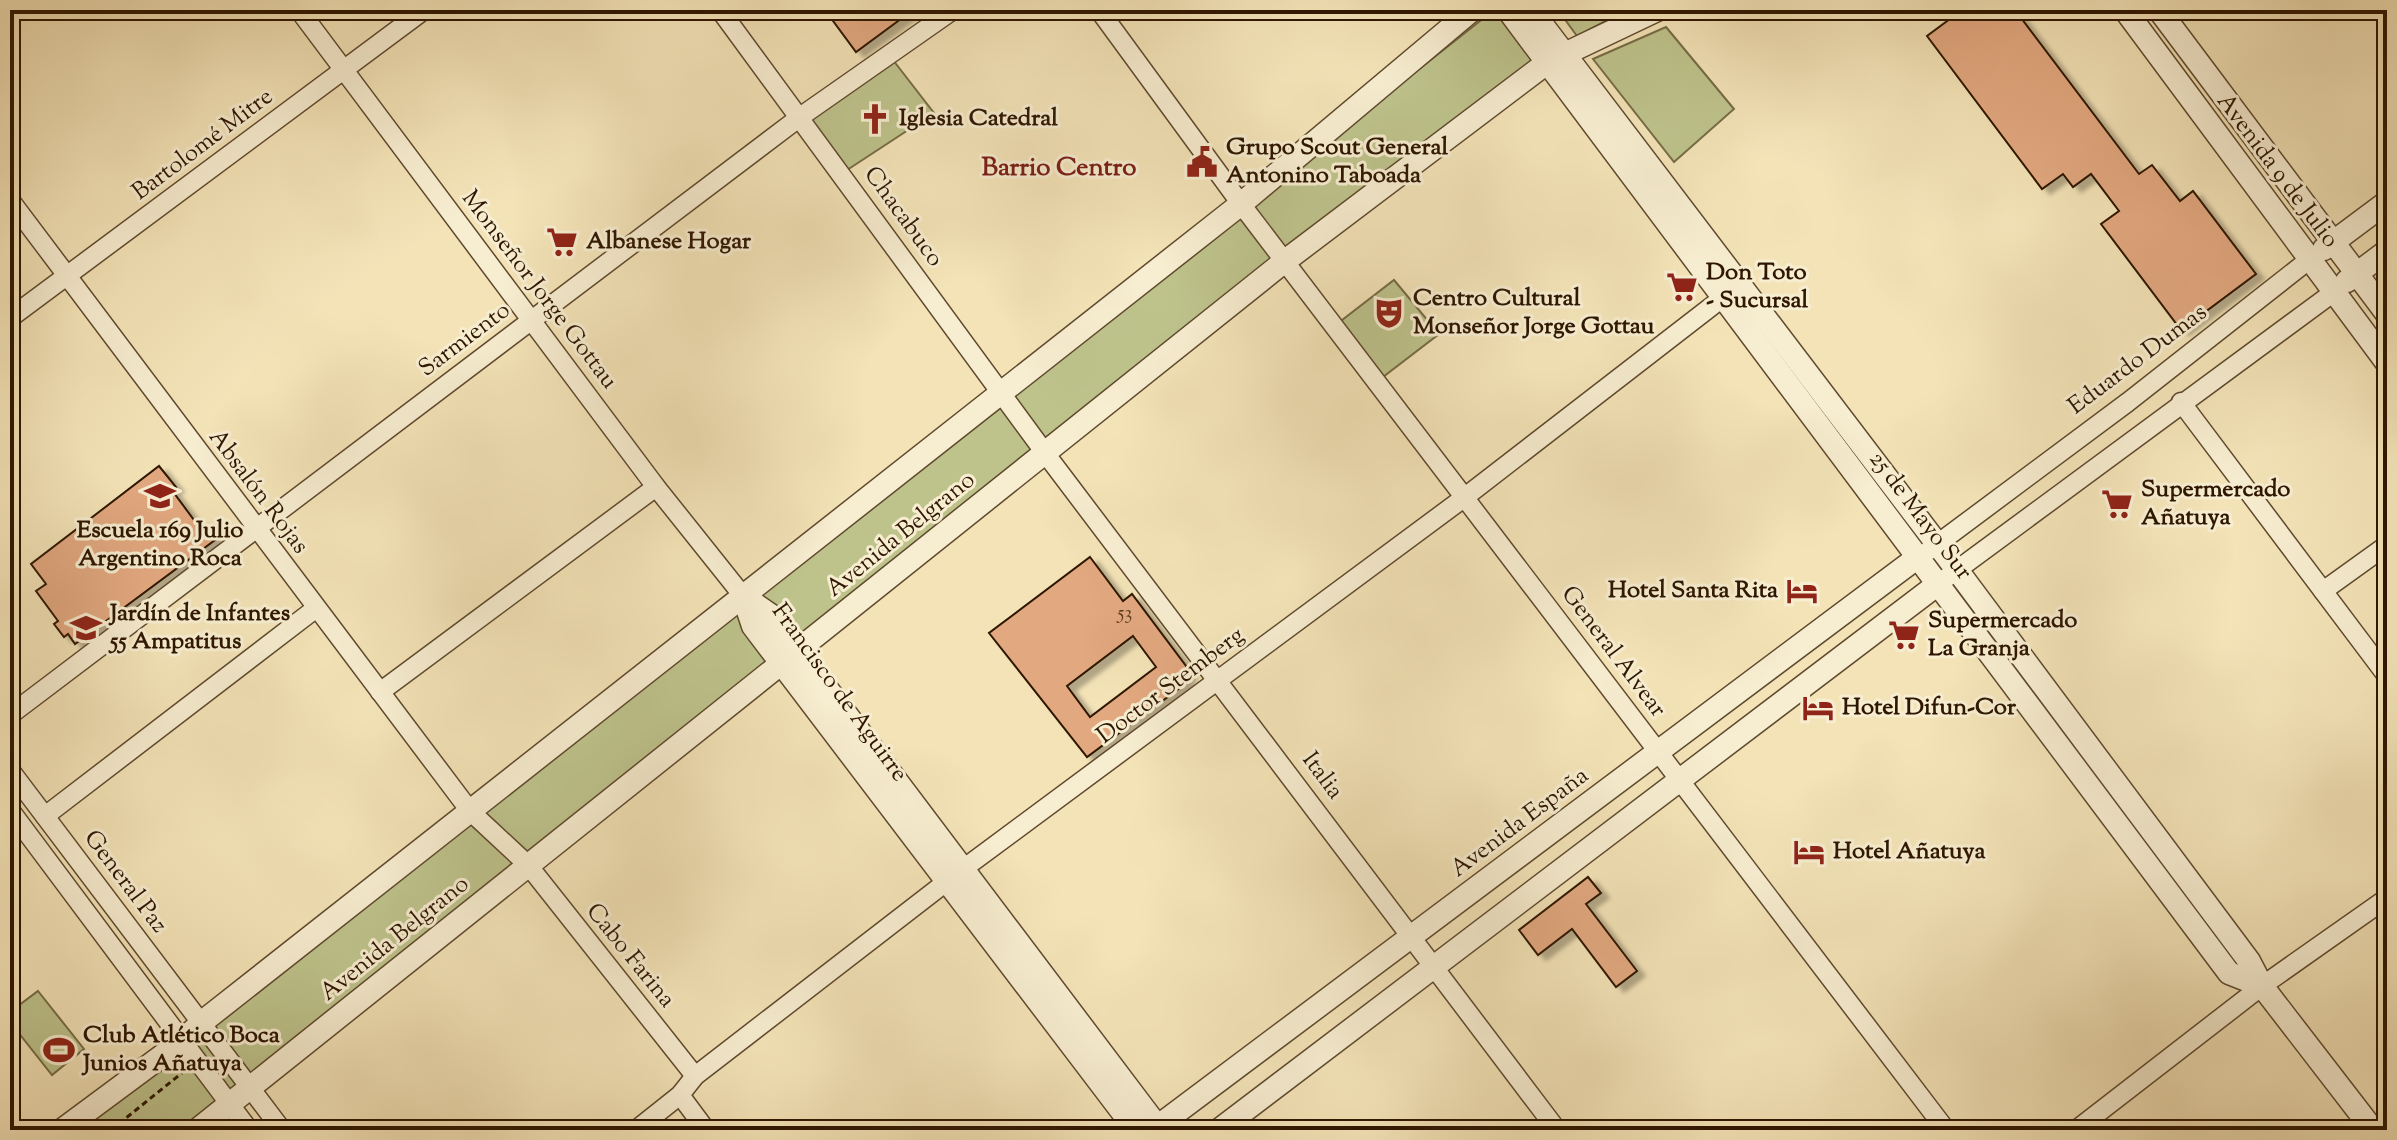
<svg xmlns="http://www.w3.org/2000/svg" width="2397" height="1140" viewBox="0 0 2397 1140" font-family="'Sorts Mill Goudy',serif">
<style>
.green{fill:#bec38c;stroke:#766c46;stroke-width:2}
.building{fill:#e2a880;stroke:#2e1600;stroke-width:2;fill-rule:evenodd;filter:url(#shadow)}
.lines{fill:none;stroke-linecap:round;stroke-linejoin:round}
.minor-casing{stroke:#5f492e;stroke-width:21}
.tertiary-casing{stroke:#5f492e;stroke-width:25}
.path{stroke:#2e1600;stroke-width:3;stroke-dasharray:6 4;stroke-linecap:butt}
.minor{stroke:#f7edd0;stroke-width:18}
.tertiary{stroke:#f7edd0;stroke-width:22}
.labels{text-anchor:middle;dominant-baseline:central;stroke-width:6;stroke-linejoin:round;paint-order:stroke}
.number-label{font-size:20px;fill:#5b3a20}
.poi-label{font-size:24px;font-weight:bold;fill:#2e1600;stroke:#f7edd0;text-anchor:start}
.street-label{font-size:24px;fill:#2e1600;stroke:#f7edd0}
.neighbourhood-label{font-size:26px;font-weight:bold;fill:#7a1f14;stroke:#f7edd0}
</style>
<defs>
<filter id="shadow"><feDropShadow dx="8" dy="5" stdDeviation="2" flood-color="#0004"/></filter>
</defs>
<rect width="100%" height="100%" fill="#f3e3b7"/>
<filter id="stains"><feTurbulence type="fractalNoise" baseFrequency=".0025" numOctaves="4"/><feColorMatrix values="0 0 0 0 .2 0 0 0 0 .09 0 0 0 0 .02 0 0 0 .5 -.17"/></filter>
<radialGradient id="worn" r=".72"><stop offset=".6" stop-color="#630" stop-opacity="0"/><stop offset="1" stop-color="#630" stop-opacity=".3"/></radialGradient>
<g class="green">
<path d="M1494,10L1536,62L181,1130H74Z"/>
<path d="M1558,10H1627L1577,36Z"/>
<path d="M1666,27L1734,109L1674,162L1593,59Z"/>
<path d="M893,60L934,113L841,174L803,125Z"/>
<path d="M1394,280L1439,334L1379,380L1337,324Z"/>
<path d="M38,991L84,1049L52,1075L10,1022V1012Z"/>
</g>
<g class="building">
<path d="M825,10H913L856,52Z"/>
<path d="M1962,10H2015L2139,174L2152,165L2180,201L2193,191L2256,274L2181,330L2101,224L2119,211L2091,174L2073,187L2063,174L2042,189L1927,36Z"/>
<path d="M159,466L176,487L171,489L197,524L201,521L215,540L75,644L68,634L64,637L54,624L58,621L36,591L46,584L31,564Z"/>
<path d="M1090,557L1123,601L1132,594L1189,670L1184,685L1087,757L989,633ZM1133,636L1156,667L1090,717L1067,686Z"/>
<path d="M1588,877L1601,893L1586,904L1637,971L1616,987L1572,929L1538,955L1519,930Z"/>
</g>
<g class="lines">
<defs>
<g id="minor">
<path d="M299,10L656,487L743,596"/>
<path d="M720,10L1045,453L1557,1130"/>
<path d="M1099,10L1241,204L1946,1130"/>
<path d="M10,200L470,811L528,865L695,1076"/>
<path d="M10,318L424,10"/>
<path d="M2181,402L2387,676"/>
<path d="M1928,551L2128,402L2310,259"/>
<path d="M1938,584L2334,292"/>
<path d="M2323,591L2387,545"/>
<path d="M380,692L656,487"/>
<path d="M10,715L800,117L953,10"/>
<path d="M10,770L282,1130"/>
<path d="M10,810L249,1130"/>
<path d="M45,816L315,609"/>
<path d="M680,1095L706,1130"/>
<path d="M636,1130L680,1095L695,1076L963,869L1465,497L1734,289"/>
<path d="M2076,1130L2262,986L2387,898"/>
</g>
<g id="tertiary">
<path d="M1508,10L2229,973L2262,986"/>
<path d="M1531,10L1957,570L2249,961L2262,986L2373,1130"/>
<path d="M2125,10L2387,363"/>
<path d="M2159,10L2387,314"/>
<path d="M2324,249L2387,202"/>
<path d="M2347,281L2387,251"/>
<path d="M743,596L772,616L1160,1130"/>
<path d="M743,596L753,626L1136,1130"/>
<path d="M62,1130L182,1041L201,1023L1241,204L1472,10"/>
<path d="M197,1130L1285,261L1548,62L1657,10"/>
<path d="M1153,1130L1918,557"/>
<path d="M1219,1130L1938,584"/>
</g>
</defs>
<use href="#minor" class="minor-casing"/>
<use href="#tertiary" class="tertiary-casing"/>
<path class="path" d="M111,1130L182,1073"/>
<use href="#minor" class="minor"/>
<use href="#tertiary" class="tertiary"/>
</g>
<defs>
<symbol id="church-bare" viewBox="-9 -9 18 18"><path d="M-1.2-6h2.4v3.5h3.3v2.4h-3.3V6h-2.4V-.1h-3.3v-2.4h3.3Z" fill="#8f2418" stroke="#f7edd0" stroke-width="2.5" paint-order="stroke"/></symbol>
<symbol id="civic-bare" viewBox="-9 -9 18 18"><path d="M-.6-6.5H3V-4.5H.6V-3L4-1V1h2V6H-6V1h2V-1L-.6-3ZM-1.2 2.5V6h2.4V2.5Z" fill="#8f2418" stroke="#f7edd0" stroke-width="2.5" paint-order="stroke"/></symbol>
<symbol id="supermarket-bare" viewBox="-9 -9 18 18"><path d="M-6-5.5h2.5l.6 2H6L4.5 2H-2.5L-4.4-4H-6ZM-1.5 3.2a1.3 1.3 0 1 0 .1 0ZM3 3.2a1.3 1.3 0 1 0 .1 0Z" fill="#8f2418" stroke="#f7edd0" stroke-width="2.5" paint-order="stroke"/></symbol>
<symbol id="theatre-bare" viewBox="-9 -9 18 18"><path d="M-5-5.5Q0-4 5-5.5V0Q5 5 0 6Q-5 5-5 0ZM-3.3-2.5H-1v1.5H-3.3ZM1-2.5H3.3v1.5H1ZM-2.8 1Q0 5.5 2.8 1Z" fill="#8f2418" stroke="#f7edd0" stroke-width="2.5" paint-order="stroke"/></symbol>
<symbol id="school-bare" viewBox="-9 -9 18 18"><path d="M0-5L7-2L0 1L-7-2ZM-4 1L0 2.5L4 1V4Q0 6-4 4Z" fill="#8f2418" stroke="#f7edd0" stroke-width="2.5" paint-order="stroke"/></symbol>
<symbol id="hotel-bare" viewBox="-9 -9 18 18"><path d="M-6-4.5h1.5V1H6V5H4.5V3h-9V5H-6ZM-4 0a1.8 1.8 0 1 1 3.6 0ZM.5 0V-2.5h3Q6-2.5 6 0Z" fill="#8f2418" stroke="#f7edd0" stroke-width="2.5" paint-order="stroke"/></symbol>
<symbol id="stadium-bare" viewBox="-9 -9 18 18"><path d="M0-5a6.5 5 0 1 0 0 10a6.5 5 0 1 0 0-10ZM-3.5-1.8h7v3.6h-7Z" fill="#8f2418" stroke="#f7edd0" stroke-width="2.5" paint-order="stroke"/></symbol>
</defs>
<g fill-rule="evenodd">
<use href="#church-bare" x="853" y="97" width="44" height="44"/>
<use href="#civic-bare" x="1180" y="140" width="44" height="44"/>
<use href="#supermarket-bare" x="540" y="220" width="44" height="44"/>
<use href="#supermarket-bare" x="1660" y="265" width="44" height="44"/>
<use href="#theatre-bare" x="1367" y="291" width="44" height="44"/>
<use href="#school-bare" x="138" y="474" width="44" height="44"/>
<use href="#supermarket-bare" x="2095" y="482" width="44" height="44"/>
<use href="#hotel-bare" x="1780" y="569" width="44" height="44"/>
<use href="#school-bare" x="64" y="606" width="44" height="44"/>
<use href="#supermarket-bare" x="1882" y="613" width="44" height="44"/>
<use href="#hotel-bare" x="1796" y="686" width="44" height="44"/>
<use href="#hotel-bare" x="1787" y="830" width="44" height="44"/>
<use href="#stadium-bare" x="37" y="1028" width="44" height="44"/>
</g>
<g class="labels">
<g class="number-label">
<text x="1125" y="614">53</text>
</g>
<g class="poi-label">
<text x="899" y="119">Iglesia Catedral</text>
<text x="1226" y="148">Grupo Scout General<tspan x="1226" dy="28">Antonino Taboada</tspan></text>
<text x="586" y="242">Albanese Hogar</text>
<text x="1706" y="273">Don Toto<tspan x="1706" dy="28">- Sucursal</tspan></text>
<text x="1413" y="299">Centro Cultural<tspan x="1413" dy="28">Monseñor Jorge Gottau</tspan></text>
<text x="2141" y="490">Supermercado<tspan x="2141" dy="28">Añatuya</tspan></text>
<text x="160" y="531" text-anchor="middle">Escuela 169 Julio<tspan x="160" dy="28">Argentino Roca</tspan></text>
<text x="1778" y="591" text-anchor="end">Hotel Santa Rita</text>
<text x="110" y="614">Jardín de Infantes<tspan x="110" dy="28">55 Ampatitus</tspan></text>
<text x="1928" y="621">Supermercado<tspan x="1928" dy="28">La Granja</tspan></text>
<text x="1842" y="708">Hotel Difun-Cor</text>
<text x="1833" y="852">Hotel Añatuya</text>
<text x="83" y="1036">Club Atlético Boca<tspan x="83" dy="28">Junios Añatuya</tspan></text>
</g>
<g class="street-label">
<text transform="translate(203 145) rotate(-37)">Bartolomé Mitre</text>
<text transform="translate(2277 171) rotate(53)">Avenida 9 de Julio</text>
<text transform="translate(903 217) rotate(54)">Chacabuco</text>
<text transform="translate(539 290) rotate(53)">Monseñor Jorge Gottau</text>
<text transform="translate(465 340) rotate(-37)">Sarmiento</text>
<text transform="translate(2138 360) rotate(-37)">Eduardo Dumas</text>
<text transform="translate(258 492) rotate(53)">Absalón Rojas</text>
<text transform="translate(1920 516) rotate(53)">25 de Mayo Sur</text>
<text transform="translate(901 535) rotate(-39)">Avenida Belgrano</text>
<text transform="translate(1613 652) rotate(53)">General Alvear</text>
<text transform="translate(1171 686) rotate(-37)">Doctor Stemberg</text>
<text transform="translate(839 693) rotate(54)">Francisco de Aguirre</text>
<text transform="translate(1322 776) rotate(53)">Italia</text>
<text transform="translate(1520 823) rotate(-37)">Avenida España</text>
<text transform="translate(125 882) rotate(53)">General Paz</text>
<text transform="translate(395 939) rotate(-39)">Avenida Belgrano</text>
<text transform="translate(630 956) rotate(51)">Cabo Farina</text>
</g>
<g class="neighbourhood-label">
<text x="1059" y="168">Barrio Centro</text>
</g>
</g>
<rect width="2397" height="1140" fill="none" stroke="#f3e3b7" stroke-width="40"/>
<rect x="12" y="12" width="2373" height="1116" fill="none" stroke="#2e1600" stroke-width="4"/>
<rect x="20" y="20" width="2357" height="1100" fill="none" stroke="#2e1600" stroke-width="2"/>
<rect width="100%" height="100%" filter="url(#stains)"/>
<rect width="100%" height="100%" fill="url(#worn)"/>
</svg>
